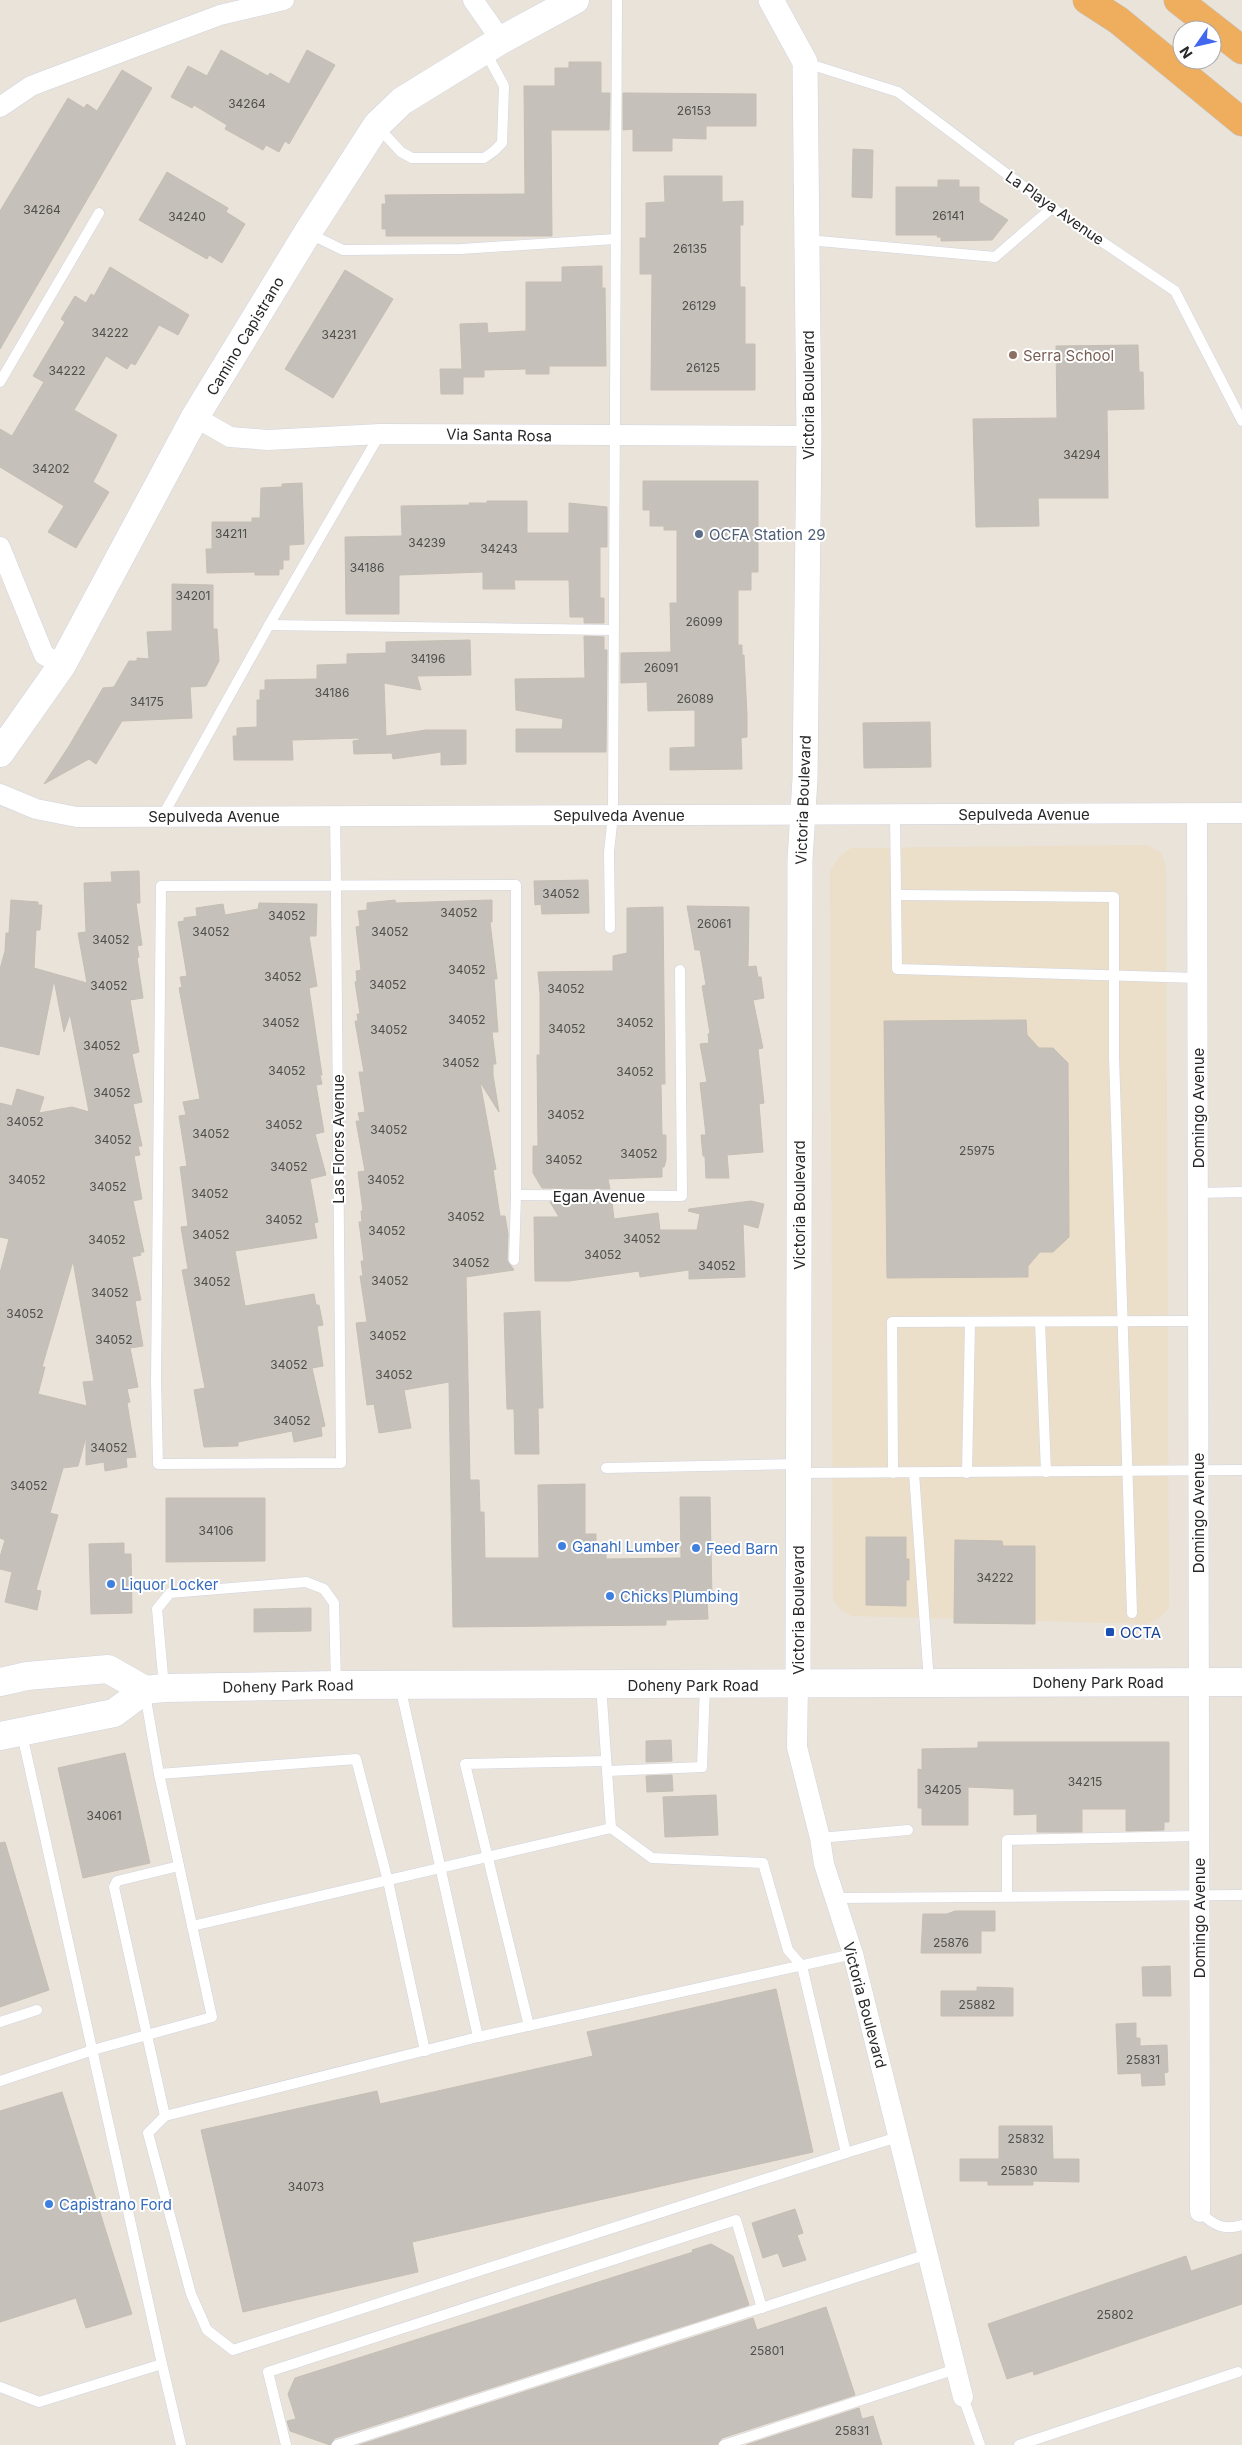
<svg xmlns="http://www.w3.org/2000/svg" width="1242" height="2445" viewBox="0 0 1242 2445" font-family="Inter,sans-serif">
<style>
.education{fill:#ebdfca}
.building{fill:#c5c0ba;stroke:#c5beb4;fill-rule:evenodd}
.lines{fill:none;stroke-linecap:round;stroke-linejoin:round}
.service-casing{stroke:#d0d4e0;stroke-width:11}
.minor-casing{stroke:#d0d4e0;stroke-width:21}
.tertiary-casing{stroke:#d0d4e0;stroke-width:26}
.secondary-casing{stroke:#d0d4e0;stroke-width:29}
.trunk-casing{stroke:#c3c3c3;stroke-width:29}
.service{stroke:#fff;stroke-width:10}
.minor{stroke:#fff;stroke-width:20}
.tertiary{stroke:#fff;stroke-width:25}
.secondary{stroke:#fff;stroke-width:28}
.trunk{stroke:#eeae5e;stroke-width:28}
.education-dot{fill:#8d6e63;stroke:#fff;stroke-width:2}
.service-dot{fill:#5c6f8a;stroke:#fff;stroke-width:2}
.shop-dot{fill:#3f7fe0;stroke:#fff;stroke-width:2}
.transit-dot{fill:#1a4fb4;stroke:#fff;stroke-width:2}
.labels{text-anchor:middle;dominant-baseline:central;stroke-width:4;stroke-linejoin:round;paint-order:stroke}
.number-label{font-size:12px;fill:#4f4e4c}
.street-label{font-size:15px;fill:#282828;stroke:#fff}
.education-label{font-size:15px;fill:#785e54;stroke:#fff;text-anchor:start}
.service-label{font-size:15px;fill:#4e5e75;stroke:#fff;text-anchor:start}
.shop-label{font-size:15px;fill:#366cbe;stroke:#fff;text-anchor:start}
.transit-label{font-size:15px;fill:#164399;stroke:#fff;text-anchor:start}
</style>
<rect width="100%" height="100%" fill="#eae3da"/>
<path class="education" d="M1147,845L1161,852L1166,865L1169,1607L1160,1618L1147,1624L852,1616L841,1610L833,1600L830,871L840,856L851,848Z"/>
<g class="building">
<path d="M221,50L268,76L270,73L289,84L307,50L335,65L289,144L285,141L279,152L266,145L263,150L225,129L227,125L194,105L192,108L171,97L188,66L207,76Z"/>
<path d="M569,62H601V93H610L609,130H551L552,236H386V229H382V204H386L385,195L525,194L524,86H555V68H569Z"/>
<path d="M122,70L152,88L0,349V211L68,98L84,108L87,104L97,111Z"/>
<path d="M623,93L756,94V126H706V139L672,138V151H633V129L623,130Z"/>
<path d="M853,149L873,150L872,198L852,197Z"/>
<path d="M167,172L228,208L226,212L245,224L222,263L209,255L207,259L139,220Z"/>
<path d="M664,176H722V202L743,201V225H740V287H745V344H755V390H651L652,274H640V238H646V203L665,202Z"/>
<path d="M938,180H959V187H979V202L1008,220L992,240L941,241V237H937L938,235H896V187H938Z"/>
<path d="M602,266V288H605L606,366H549V374H526V369L484,370V377H463V394H441L440,369H462L460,324L487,323L488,333L526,331V282H562V267Z"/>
<path d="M110,267L189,315L178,335L159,325L135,365L131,363L127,369L106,356L74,410L117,435L93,482L109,492L76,548L48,532L64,506L0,467V429L12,436L44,382L33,376L65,322L61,319L75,296L86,303L91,294L94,296Z"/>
<path d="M345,270L393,299L333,398L285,369Z"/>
<path d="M1138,345L1139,372H1143L1144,409L1107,410L1108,498H1038L1039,526L976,527L973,419L1057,418L1056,346Z"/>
<path d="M643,481H758V572H751V590H738V645H742V655H744L747,715V737L741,738L742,769L670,770V748L695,747V710L648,711L647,682L621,683V653L671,652L670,603H677V530H664V526H650V510H643Z"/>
<path d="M302,483L304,544L289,545V560H283V569H279V575H255V572L207,573L206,549H212V522H252V518H260L261,488L282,487V484Z"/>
<path d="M487,501H527V533H569V503L607,507V547H600V598H604V623H584V617H570L569,580H514L515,589H483V572L399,575V614H346L345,537L402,536L401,506L470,505L469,503H487Z"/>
<path d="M172,584L213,585V629H217L219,661L206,686L190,687L192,718L122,721L96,764L89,759L44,784L69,746L103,688L114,687L129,661H137V658L149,659L147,632L172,631Z"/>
<path d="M584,636L604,637V650H607L606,752H516V729H562L563,719L516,710L515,679L585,678Z"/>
<path d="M470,640L471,675L417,676L421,690L384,683L386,736L426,730H466V764L441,765V752L393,759L392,753L354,754L353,741L359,740V738L292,740L293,760H234L233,736H237V728L257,727V700H260V690H265V680L317,679V665L347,664V654L386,653V642Z"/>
<path d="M930,722L931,767L864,768L863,723Z"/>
<path d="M139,871L140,903H136L142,945L137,946L139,957L137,958L143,998L130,1000L139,1052L132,1054L142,1102L133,1104L142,1146H138L140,1155L134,1156L142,1199L133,1201L144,1252H140L141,1255L132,1257L141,1300L135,1301L143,1346L130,1348L138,1387L127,1389L130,1402L127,1403L136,1457L126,1458L127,1467L105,1471L104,1462L86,1465V1437L78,1466L63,1468L50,1513L58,1515L36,1590L41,1591L37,1610L5,1602L12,1572L0,1569V1557L5,1540L0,1538V1273L9,1239L0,1237V1103L12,1106L17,1089L44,1097L39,1113L72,1107L89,1112L70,1014L64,1032L54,980L39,1055L0,1046V969L5,951L6,933H9L11,900L38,902V905H42L40,930H36L34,968L87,983L78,933L86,932L84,883L112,882L111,872ZM73,1261L94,1381L83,1382L87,1406L38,1394L45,1367H42Z"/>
<path d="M588,880L589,913L542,914L541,904L535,905L534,881Z"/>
<path d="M395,900L396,903L492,900V922H490L497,979H494L498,1032H492L496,1064H493V1075L499,1112L480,1082L496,1169L493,1170L500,1216H505L508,1234L507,1260L514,1270L466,1277L470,1480H479L480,1512H484L485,1558H539L538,1485L585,1484V1534H596V1550L606,1549V1559L681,1558L680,1497H710L712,1599H707L708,1619L666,1620V1625L453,1627L449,1382L404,1390L411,1428L379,1433L374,1404L367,1405L356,1323L367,1322L360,1276H363L361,1261H364L359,1222H362L361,1211H363L358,1172L365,1171L356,1121H360L358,1113L365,1112L359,1072H364L355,1021H358L357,1014H360L355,982L357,981L356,971L361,970L356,927L360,926L358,911L367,910V903Z"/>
<path d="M259,903L317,904L316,936H309L317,986L309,988L322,1075H320L322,1084L316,1085L324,1132L315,1134L326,1175L310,1179L318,1222L314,1223L317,1238L235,1251L245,1306L314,1294L316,1305H319L323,1325L317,1326L323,1366L312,1368L325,1426L321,1427L322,1436L294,1442L292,1431L238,1442V1446L204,1447L194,1390L205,1388L182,1270L188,1269L181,1227L188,1226L180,1167L187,1166L179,1116L186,1115L183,1102L200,1099L179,988L182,987L180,977L187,976L178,922L184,921V918L197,916L196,908L223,904L225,915L258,909Z"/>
<path d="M687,906L749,907L748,967L756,966L758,977H761L764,998L753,1000L763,1048L758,1049L764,1103L759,1104L763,1152L727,1155L729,1178H706L705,1156H703L701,1135H706L700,1083L707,1082L700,1044L709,1043L708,1034L710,1033L702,986L706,985L700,950H695Z"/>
<path d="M663,907L665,1084H661L662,1135H666V1160L664,1167H662V1177L608,1179L610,1189L542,1188L533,1173V1146H538L537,1055H540V994L538,972L613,971V956L627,953V908Z"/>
<path d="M1026,1020L1027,1035L1039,1048H1053L1068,1063L1069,1237L1053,1252H1040L1028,1266V1277L887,1278L884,1021Z"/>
<path d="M751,1201L764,1204L758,1228L743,1224L745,1277L689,1279V1270L640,1277L639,1271L569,1281H535L534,1217H559L550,1202H612L614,1219L658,1213L660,1230H697L700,1214L688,1211L689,1209Z"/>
<path d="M540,1311L543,1408H538L539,1454H515L514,1409H507L504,1313Z"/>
<path d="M166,1498H265V1561L166,1562Z"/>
<path d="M866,1537H906V1559H909V1580H906V1606L866,1605Z"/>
<path d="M955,1540L1002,1541L1003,1546H1035V1624L954,1623Z"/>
<path d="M124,1543V1554H131L132,1613L91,1614L89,1544Z"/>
<path d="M311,1608V1631L254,1632V1609Z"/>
<path d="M671,1740L672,1761L646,1762V1741Z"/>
<path d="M978,1742H1169V1822H1164V1830L1126,1831V1809H1082V1832H1037V1814L1014,1815V1789L968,1787V1825H922V1808H918V1769L922,1770V1749L978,1748Z"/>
<path d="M125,1753L150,1863L83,1878L58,1768Z"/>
<path d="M672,1775L673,1791L647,1792L646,1776Z"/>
<path d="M716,1795L718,1835L665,1837L663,1797Z"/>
<path d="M5,1842L49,1990L0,2007V1843Z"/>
<path d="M955,1911H995V1931H981V1953H921L923,1914H947Z"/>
<path d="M1170,1966L1171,1996H1143L1142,1967Z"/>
<path d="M977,1987L1013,1988V2016H941V1991H977Z"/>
<path d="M776,1989L813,2152L412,2242L418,2272L243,2312L201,2130L377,2091L380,2104L593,2056L587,2032Z"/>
<path d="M1136,2023V2038H1140V2046L1167,2045L1168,2072L1164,2073L1165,2085L1142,2086L1141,2073L1118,2074L1116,2024Z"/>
<path d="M62,2092L132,2314L86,2328L76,2298L0,2322V2111Z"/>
<path d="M999,2126H1052L1053,2159H1079V2182L1033,2181V2185H988V2181H960V2159H999Z"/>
<path d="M795,2209L803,2233L797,2235L806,2260L783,2267L778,2253L763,2258L752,2223Z"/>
<path d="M711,2244L733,2256L749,2305L335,2438L330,2445L290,2431L287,2421L296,2419L288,2394L295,2378L693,2252L692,2250Z"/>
<path d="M1242,2254V2304L1034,2375L1033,2371L1007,2379L988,2324L1186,2256L1191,2271Z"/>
<path d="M826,2307L855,2395L722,2438L717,2445H359L753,2318L757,2330Z"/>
<path d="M859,2408L862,2419L873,2416L882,2445H746Z"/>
</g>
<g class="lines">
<defs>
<g id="service">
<path d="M806,63L898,92L1052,208L1175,291L1242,421"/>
<path d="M378,127L401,152L412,158H484L494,151L502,143L504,86L485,51"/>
<path d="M308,233L343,250L461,249L615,239"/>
<path d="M808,240L995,257L1052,208"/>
<path d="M0,382L99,213"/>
<path d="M269,625L613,630"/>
<path d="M895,815L897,969L1198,978"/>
<path d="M335,816L336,885V896L341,1463L158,1464L156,1380L161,886L516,885V1195L514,1260"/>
<path d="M162,817L269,625L380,434"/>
<path d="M898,895L1114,897V1056L1132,1613"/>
<path d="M610,928L609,852L613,815L617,0"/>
<path d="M1198,1193L1242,1192"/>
<path d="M516,1195L682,1196L680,970"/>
<path d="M1040,1322L1046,1472"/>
<path d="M606,1468L798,1464"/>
<path d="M798,1473L1242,1470"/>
<path d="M893,1473L892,1322L1198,1321"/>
<path d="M914,1473L929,1682"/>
<path d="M967,1473L970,1322"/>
<path d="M601,1685L611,1828"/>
<path d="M400,1686L478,2037L853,1954"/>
<path d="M164,1687L157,1609L170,1593L306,1582L324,1589L334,1603L336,1684"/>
<path d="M607,1771L702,1767L705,1685"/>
<path d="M159,1774L356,1759L388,1881L425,2051"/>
<path d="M820,1838L908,1830"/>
<path d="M179,1866L117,1881L114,1887L165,2116L478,2037"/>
<path d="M1007,1896V1840L1199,1836"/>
<path d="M835,1898L1242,1895"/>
<path d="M0,2022L37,2010"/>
<path d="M529,2026L465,1764L606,1761"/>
<path d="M0,2081L93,2050L212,2017L159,1774L145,1694"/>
<path d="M165,2116L148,2133L191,2294L207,2330L233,2350L846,2153L802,1966L788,1950L763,1863L652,1858L611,1828L192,1926"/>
<path d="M846,2153L898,2137"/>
<path d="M1200,2212C1213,2225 1224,2231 1242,2225"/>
<path d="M162,2364L181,2445"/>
<path d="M0,2387L39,2402L162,2364L22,1734"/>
<path d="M963,2397L980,2445"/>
<path d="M286,2445L268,2372L736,2220L762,2308"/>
<path d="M337,2445L928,2254"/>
<path d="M724,2445L956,2369"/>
<path d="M1019,2445L1238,2372"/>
</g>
<g id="minor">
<path d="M473,0L501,40"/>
<path d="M0,107L31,86L44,81L220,15L284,0"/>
<path d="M195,417L230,437L268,440L380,434L809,436"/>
<path d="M0,547L44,655L62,665"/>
<path d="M0,794L36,809L77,817L1242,813"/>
<path d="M1197,814L1200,2212"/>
<path d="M798,1684L797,1747L820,1838L824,1864L853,1954L963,2397"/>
</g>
<path id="tertiary" d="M771,0L805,62L809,436L805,779L800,860L798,1684"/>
<g id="secondary">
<path d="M0,753L62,665L195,417L308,232L377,125L402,101L501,40L575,0"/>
<path d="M0,1682L27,1676L108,1669L145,1690"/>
<path d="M0,1736L114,1713L145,1690L164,1688L336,1685L1242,1682"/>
</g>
<g id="trunk">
<path d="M1087,0L1118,20L1242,122"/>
<path d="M1178,0L1242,50"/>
</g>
</defs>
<use href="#service" class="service-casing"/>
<use href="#minor" class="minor-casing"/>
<use href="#tertiary" class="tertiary-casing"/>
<use href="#secondary" class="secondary-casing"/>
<use href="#trunk" class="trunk-casing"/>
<use href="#service" class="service"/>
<use href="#minor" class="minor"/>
<use href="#tertiary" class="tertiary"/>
<use href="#secondary" class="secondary"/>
<use href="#trunk" class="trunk"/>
</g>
<circle class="education-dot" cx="1013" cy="355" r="5"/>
<circle class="service-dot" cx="699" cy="534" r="5"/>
<g class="shop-dot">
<circle cx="562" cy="1546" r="5"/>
<circle cx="696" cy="1548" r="5"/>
<circle cx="111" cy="1584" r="5"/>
<circle cx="610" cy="1596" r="5"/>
<circle cx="49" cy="2204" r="5"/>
</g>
<rect class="transit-dot" x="1105" y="1627" width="10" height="10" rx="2.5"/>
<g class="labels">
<g class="number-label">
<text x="247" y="103">34264</text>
<text x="694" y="110">26153</text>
<text x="42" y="209">34264</text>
<text x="948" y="215">26141</text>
<text x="187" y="216">34240</text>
<text x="690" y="248">26135</text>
<text x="699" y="305">26129</text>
<text x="110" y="332">34222</text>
<text x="339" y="334">34231</text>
<text x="703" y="367">26125</text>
<text x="67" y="370">34222</text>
<text x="1082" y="454">34294</text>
<text x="51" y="468">34202</text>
<text x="231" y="533">34211</text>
<text x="427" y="542">34239</text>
<text x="499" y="548">34243</text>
<text x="367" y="567">34186</text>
<text x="193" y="595">34201</text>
<text x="704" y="621">26099</text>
<text x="428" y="658">34196</text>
<text x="661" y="667">26091</text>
<text x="332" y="692">34186</text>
<text x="695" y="698">26089</text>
<text x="147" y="701">34175</text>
<text x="561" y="893">34052</text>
<text x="459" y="912">34052</text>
<text x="287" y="915">34052</text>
<text x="714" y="923">26061</text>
<text x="211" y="931">34052</text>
<text x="390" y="931">34052</text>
<text x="111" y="939">34052</text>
<text x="467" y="969">34052</text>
<text x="283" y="976">34052</text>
<text x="388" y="984">34052</text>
<text x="109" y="985">34052</text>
<text x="566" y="988">34052</text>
<text x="467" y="1019">34052</text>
<text x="281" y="1022">34052</text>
<text x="635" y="1022">34052</text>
<text x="567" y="1028">34052</text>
<text x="389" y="1029">34052</text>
<text x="102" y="1045">34052</text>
<text x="461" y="1062">34052</text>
<text x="287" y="1070">34052</text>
<text x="635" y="1071">34052</text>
<text x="112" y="1092">34052</text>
<text x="566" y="1114">34052</text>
<text x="25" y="1121">34052</text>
<text x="284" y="1124">34052</text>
<text x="389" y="1129">34052</text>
<text x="211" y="1133">34052</text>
<text x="113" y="1139">34052</text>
<text x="977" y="1150">25975</text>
<text x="639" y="1153">34052</text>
<text x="564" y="1159">34052</text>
<text x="289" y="1166">34052</text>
<text x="27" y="1179">34052</text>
<text x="386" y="1179">34052</text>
<text x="108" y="1186">34052</text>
<text x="210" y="1193">34052</text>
<text x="466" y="1216">34052</text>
<text x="284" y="1219">34052</text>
<text x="387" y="1230">34052</text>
<text x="211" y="1234">34052</text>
<text x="642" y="1238">34052</text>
<text x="107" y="1239">34052</text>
<text x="603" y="1254">34052</text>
<text x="471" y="1262">34052</text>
<text x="717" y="1265">34052</text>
<text x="390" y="1280">34052</text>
<text x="212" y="1281">34052</text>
<text x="110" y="1292">34052</text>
<text x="25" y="1313">34052</text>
<text x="388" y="1335">34052</text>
<text x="114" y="1339">34052</text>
<text x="289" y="1364">34052</text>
<text x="394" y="1374">34052</text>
<text x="292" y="1420">34052</text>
<text x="109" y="1447">34052</text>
<text x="29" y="1485">34052</text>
<text x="216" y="1530">34106</text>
<text x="995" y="1577">34222</text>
<text x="1085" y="1781">34215</text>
<text x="943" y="1789">34205</text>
<text x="104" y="1815">34061</text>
<text x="951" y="1942">25876</text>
<text x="977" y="2004">25882</text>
<text x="1143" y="2059">25831</text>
<text x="1026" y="2138">25832</text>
<text x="1019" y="2170">25830</text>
<text x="306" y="2186">34073</text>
<text x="1115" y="2314">25802</text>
<text x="767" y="2350">25801</text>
<text x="852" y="2430">25831</text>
</g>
<g class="street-label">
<text transform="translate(1055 208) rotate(35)">La Playa Avenue</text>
<text transform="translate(245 336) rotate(-59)">Camino Capistrano</text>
<text transform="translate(808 395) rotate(-90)">Victoria Boulevard</text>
<text transform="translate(499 435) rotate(1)">Via Santa Rosa</text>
<text transform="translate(803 800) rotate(-88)">Victoria Boulevard</text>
<text x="1024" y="814">Sepulveda Avenue</text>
<text x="619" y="815">Sepulveda Avenue</text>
<text x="214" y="816">Sepulveda Avenue</text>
<text transform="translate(1198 1108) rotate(-90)">Domingo Avenue</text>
<text transform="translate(338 1139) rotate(-90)">Las Flores Avenue</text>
<text x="599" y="1196">Egan Avenue</text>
<text transform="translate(799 1205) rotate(-90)">Victoria Boulevard</text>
<text transform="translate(1198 1513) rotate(-90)">Domingo Avenue</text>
<text transform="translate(798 1610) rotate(-90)">Victoria Boulevard</text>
<text x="1098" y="1682">Doheny Park Road</text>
<text x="693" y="1685">Doheny Park Road</text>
<text transform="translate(288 1686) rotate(-1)">Doheny Park Road</text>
<text transform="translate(1199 1918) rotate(-90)">Domingo Avenue</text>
<text transform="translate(865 2005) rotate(75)">Victoria Boulevard</text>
</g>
<g class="education-label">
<text x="1023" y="355">Serra School</text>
</g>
<g class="service-label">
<text x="709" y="534">OCFA Station 29</text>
</g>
<g class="shop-label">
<text x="572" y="1546">Ganahl Lumber</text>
<text x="706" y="1548">Feed Barn</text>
<text x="121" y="1584">Liquor Locker</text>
<text x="620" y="1596">Chicks Plumbing</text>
<text x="59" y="2204">Capistrano Ford</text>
</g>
<g class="transit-label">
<text x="1120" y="1632">OCTA</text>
</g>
</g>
<g transform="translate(1197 45) rotate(236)"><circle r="24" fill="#ffffff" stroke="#a9a9a9"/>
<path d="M0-4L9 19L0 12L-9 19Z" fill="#4268ef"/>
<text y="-8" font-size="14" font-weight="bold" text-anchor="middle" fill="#282828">N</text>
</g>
</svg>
